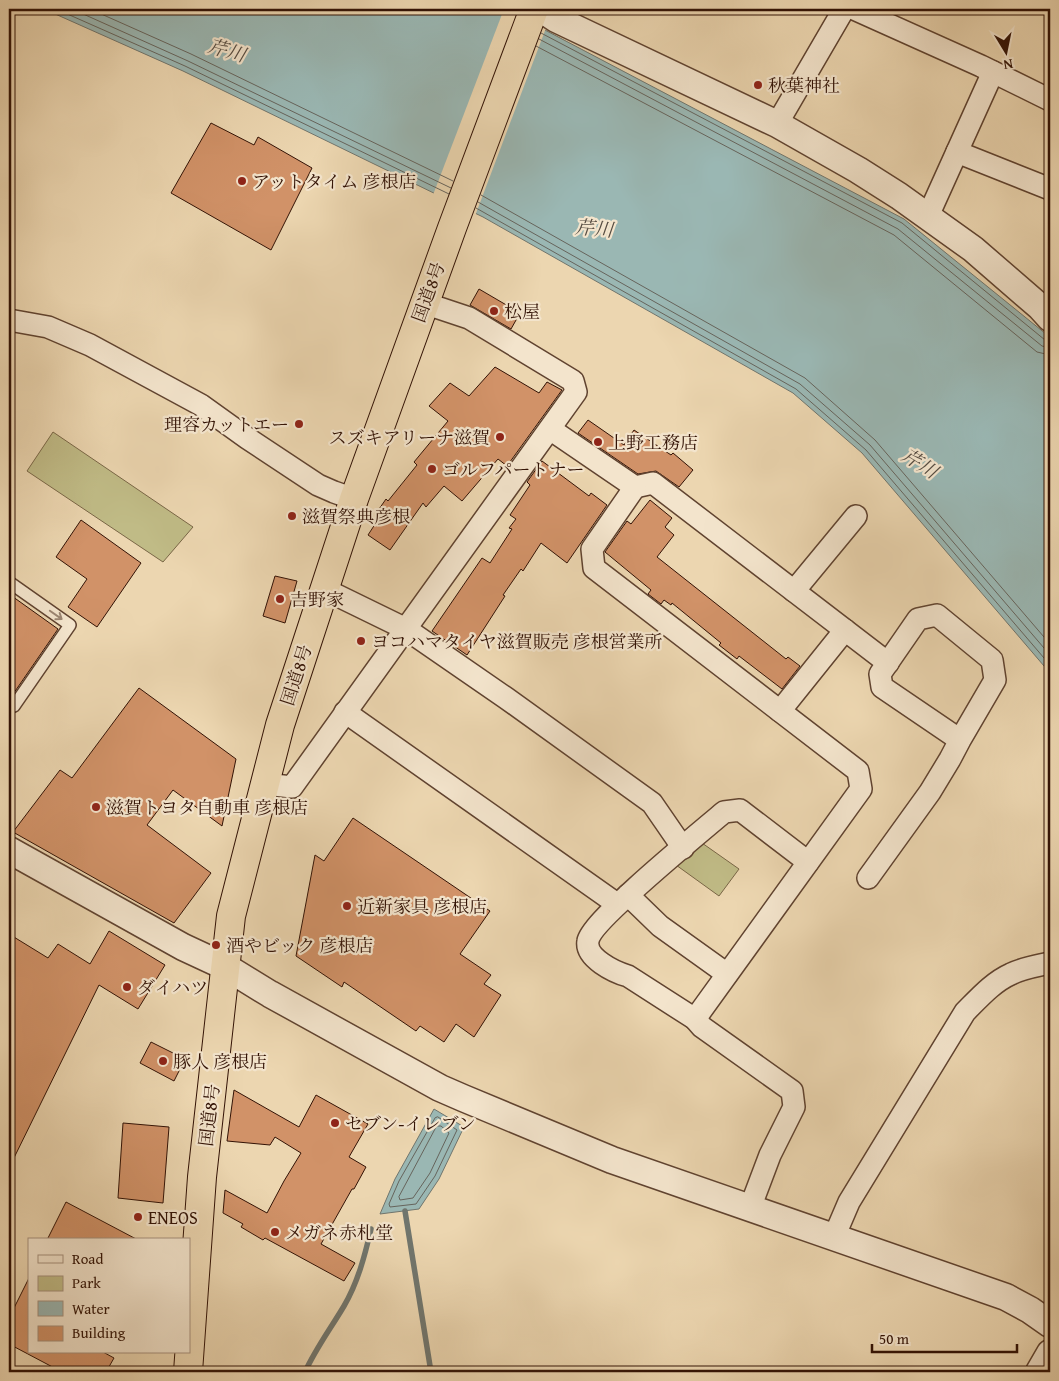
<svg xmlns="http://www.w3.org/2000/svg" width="1059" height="1381" viewBox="0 0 1059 1381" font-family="'Gentium Book Plus','Noto Serif JP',serif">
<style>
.green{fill:#c0bb86;stroke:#796646}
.water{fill:#9ab7b3;stroke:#70756d}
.pier{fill:#ecd6b0}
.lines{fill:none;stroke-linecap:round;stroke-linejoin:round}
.shore{stroke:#66645c;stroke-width:1}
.stream{stroke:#70756d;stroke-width:5.5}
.building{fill:#d19268;stroke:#321205}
.service-casing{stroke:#604330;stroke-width:14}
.minor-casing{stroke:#604330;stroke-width:24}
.tertiary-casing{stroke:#604330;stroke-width:29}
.trunk-casing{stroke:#321205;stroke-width:30}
.service{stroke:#f3e4cc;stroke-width:11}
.minor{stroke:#f3e4cc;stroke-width:21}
.tertiary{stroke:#f3e4cc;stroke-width:26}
.trunk{stroke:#ecd6b0;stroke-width:28}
.oneway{stroke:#9c8672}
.poi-dot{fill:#8f2418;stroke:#f3e4cc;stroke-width:2}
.labels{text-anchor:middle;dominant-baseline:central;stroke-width:4.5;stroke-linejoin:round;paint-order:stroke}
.poi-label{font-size:18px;fill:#321205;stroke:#f3e4cc;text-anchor:start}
.street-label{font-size:18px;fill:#321205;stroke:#f3e4cc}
.water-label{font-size:19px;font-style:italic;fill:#564c42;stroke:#f3e4cc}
</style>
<rect width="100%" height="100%" fill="#ecd6b0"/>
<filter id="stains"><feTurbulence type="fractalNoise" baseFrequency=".004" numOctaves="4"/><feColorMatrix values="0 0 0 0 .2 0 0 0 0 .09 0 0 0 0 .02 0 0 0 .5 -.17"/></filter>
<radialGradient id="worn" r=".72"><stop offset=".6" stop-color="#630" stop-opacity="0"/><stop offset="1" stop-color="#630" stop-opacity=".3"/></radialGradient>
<g class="green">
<path d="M53,432L193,527L163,562L27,471Z"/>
<path d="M702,843L739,869L719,896L676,865Z"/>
</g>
<g class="water">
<path d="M44,9H505L904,219L1046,334L1050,339V673L862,453L793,393L483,217L183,71Z"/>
<path d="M434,1109L464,1127L439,1179L419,1209L380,1214L395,1179Z"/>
</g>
<path class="pier" d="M504,9H511L546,28L475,216L433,195Z"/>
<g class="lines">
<g class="shore">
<path d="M56,9L185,66L449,194"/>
<path d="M72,9L188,61L451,188"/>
<path d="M90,9L191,54L453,181"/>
<path d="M541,33L902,223L1045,340L1050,342"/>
<path d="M539,39L898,229L1042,346L1050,348"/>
<path d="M536,46L894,235L1037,352L1050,355"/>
<path d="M481,195L805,378L875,440L1050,644"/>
<path d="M478,202L800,384L870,445L1050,655"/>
<path d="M476,208L796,389L866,450L1050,665"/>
<path d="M438,1117L457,1130L435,1176L416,1204L390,1207L389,1204L399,1181L435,1118Z"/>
<path d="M437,1126H441L449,1133L430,1173L413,1198L400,1200L399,1197Z"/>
</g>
<g class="stream">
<path d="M405,1211L431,1372"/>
<path d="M305,1372C316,1348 331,1328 344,1306C358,1282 365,1255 371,1229"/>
</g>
</g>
<g class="building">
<path d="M211,123L254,145L258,137L312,168L271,250L171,193Z"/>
<path d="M479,289L520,313L511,329L470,305Z"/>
<path d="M495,367L539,393L547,382L562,390L507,466L498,459L462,501L444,486L426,507L423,503L390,550L368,535L381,515L377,512L386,499L388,501L417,465L414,462L448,421L429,406L450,383L469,396Z"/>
<path d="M588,420L624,445L634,430L671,455L673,453L693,470L679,487L656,471L638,474L578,433Z"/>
<path d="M542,461L589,496L591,493L607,505L567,563L541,543L523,571L521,569L503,595L505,596L467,655L432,631L482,558L490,563L512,529L509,528L516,519L510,515L530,485L527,482Z"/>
<path d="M650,500L672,518L665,527L674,535L657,557L786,659L788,657L800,666L782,689L739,656L737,659L719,645L721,643L672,603L671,605L664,600L661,604L648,594L651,590L605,552L627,521L631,524Z"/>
<path d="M81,520L141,563L97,627L68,607L87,579L56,557Z"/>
<path d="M275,576L297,581L285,623L263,616Z"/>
<path d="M9,594L58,629L9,700Z"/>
<path d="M139,688L236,759L222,826L173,790L147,825L211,873L174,923L13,832L60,770L72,778Z"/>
<path d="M353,818L490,911L460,954L491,975L484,984L501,995L474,1037L456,1024L444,1042L420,1026L416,1031L344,982L342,987L296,956L315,855L324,861Z"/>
<path d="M109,931L165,965L138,1009L99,985L9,1168V934L48,958L58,944L90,964Z"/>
<path d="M151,1042L185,1059L174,1081L140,1063Z"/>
<path d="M234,1090L299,1127L316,1095L368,1124L349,1157L366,1167L354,1189H352L321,1244L355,1263L344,1281L265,1238L263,1240L241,1227L243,1224L223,1213L225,1190L267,1213L284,1181L301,1153L275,1137L270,1145L227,1141Z"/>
<path d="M123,1123L169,1127L163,1203L118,1198Z"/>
<path d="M66,1202L138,1240H47Z"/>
<path d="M29,1278V1352H103L114,1358L106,1372H62L9,1344V1318Z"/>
</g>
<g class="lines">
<defs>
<path id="service" d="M9,582L70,625L14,706L9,708"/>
<g id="minor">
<path d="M854,9L981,66L1050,100"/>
<path d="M777,124L844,9"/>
<path d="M957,152L1050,189"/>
<path d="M928,216L993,72"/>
<path d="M9,320L48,327L90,345L201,405L247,438L318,485L334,492L354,499"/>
<path d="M550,429L635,487L653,483L888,663"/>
<path d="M635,487L592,549L594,568L858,771L861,789L695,1019"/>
<path d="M324,589L406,629L506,698L652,803L683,848"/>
<path d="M794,591L856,516"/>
<path d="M780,711L845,630"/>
<path d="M345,712L617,904"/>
<path d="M265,784L292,787L576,392L573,381L469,318L424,303"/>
<path d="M868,878L930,792L950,759L960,740L995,680L992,660L937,615L918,619L880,674L882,687L960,740"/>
<path d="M628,895L660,926L727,974"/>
<path d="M750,1208L770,1155L794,1107L792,1091L702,1027L695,1019L628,976C614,972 585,958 588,941C591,921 702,831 724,812L740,810L808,862"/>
<path d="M834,1237L849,1202L965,1012C979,998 993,982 1011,974C1023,968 1037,966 1050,963"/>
</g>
<g id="tertiary">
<path d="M541,9L556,19L777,124L858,170L899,196L973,249L1040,307L1050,318"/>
<path d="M9,850L183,947L226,967L270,994L440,1088L463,1098L612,1160L1006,1297L1030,1310L1050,1324"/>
<path d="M1039,1372L1050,1353"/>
</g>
<path id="trunk" d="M188,1372L202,1177L231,916L280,725L354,499L452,228L534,9"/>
</defs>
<use href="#service" class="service-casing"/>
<use href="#minor" class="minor-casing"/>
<use href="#tertiary" class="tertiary-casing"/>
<use href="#trunk" class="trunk-casing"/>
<use href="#service" class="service"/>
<use href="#minor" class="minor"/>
<use href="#tertiary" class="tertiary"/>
<use href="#trunk" class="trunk"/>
</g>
<defs><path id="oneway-shaft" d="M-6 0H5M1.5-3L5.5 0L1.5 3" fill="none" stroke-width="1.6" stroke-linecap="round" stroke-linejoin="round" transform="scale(1.25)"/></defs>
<use class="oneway" href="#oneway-shaft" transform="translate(56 615) rotate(35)"/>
<g class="poi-dot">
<circle cx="758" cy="85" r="5"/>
<circle cx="242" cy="181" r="5"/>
<circle cx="494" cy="311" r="5"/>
<circle cx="299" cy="424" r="5"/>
<circle cx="500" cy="437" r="5"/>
<circle cx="598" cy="442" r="5"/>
<circle cx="432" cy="469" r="5"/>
<circle cx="292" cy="516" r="5"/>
<circle cx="280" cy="599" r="5"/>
<circle cx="361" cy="641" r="5"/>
<circle cx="96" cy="807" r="5"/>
<circle cx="347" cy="906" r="5"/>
<circle cx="216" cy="945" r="5"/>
<circle cx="127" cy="987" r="5"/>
<circle cx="163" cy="1061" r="5"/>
<circle cx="335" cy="1123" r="5"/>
<circle cx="138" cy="1217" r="5"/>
<circle cx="275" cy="1232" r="5"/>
</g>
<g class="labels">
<g class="poi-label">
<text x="768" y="85">秋葉神社</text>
<text x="252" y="181">アットタイム 彦根店</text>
<text x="504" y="311">松屋</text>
<text x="289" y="424" text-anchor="end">理容カットエー</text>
<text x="490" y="437" text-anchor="end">スズキアリーナ滋賀</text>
<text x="608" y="442">上野工務店</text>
<text x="442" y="469">ゴルフパートナー</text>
<text x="302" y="516">滋賀祭典彦根</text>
<text x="290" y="599">吉野家</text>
<text x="371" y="641">ヨコハマタイヤ滋賀販売 彦根営業所</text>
<text x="106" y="807">滋賀トヨタ自動車 彦根店</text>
<text x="357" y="906">近新家具 彦根店</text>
<text x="226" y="945">酒やビック 彦根店</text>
<text x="137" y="987">ダイハツ</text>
<text x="173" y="1061">豚人 彦根店</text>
<text x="345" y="1123">セブン-イレブン</text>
<text x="148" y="1217">ENEOS</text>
<text x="285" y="1232">メガネ赤札堂</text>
</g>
<g class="street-label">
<text transform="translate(428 292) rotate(-70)">国道8号</text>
<text transform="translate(296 675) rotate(-72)">国道8号</text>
<text transform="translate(209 1115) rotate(-83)">国道8号</text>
</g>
<g class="water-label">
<text transform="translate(227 50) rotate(16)">芹川</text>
<text transform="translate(594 228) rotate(5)">芹川</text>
<text transform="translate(920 463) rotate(32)">芹川</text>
</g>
</g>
<rect width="1059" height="1381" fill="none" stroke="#ecd6b0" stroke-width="30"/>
<rect x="10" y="10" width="1039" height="1361" fill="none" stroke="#321205" stroke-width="2.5"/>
<rect x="15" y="15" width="1029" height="1351" fill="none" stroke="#321205"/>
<rect x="28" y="1238" width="162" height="115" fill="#f3e4cc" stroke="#a6907c"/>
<rect x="38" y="1255" width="25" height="8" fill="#f3e4cc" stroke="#a6907c"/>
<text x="72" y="1264" font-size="15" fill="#321205">Road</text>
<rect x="38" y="1276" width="25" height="15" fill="#c0bb86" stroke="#a6907c"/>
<text x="72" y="1288" font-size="15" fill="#321205">Park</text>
<rect x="38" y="1301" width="25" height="15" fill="#9ab7b3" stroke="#a6907c"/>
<text x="72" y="1314" font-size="15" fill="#321205">Water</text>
<rect x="38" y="1326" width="25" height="15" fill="#d19268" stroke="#a6907c"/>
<text x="72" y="1338" font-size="15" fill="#321205">Building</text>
<g transform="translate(1006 52) rotate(170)" stroke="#f3e4cc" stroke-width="4" paint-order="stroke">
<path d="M0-4L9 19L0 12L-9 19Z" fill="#321205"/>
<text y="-8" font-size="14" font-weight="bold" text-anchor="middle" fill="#321205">N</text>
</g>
<path d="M872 1344v8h145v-8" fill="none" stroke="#321205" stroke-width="2.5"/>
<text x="879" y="1344" font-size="15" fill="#321205" stroke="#f3e4cc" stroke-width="4" paint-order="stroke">50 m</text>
<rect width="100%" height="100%" filter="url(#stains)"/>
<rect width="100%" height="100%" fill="url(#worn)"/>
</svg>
